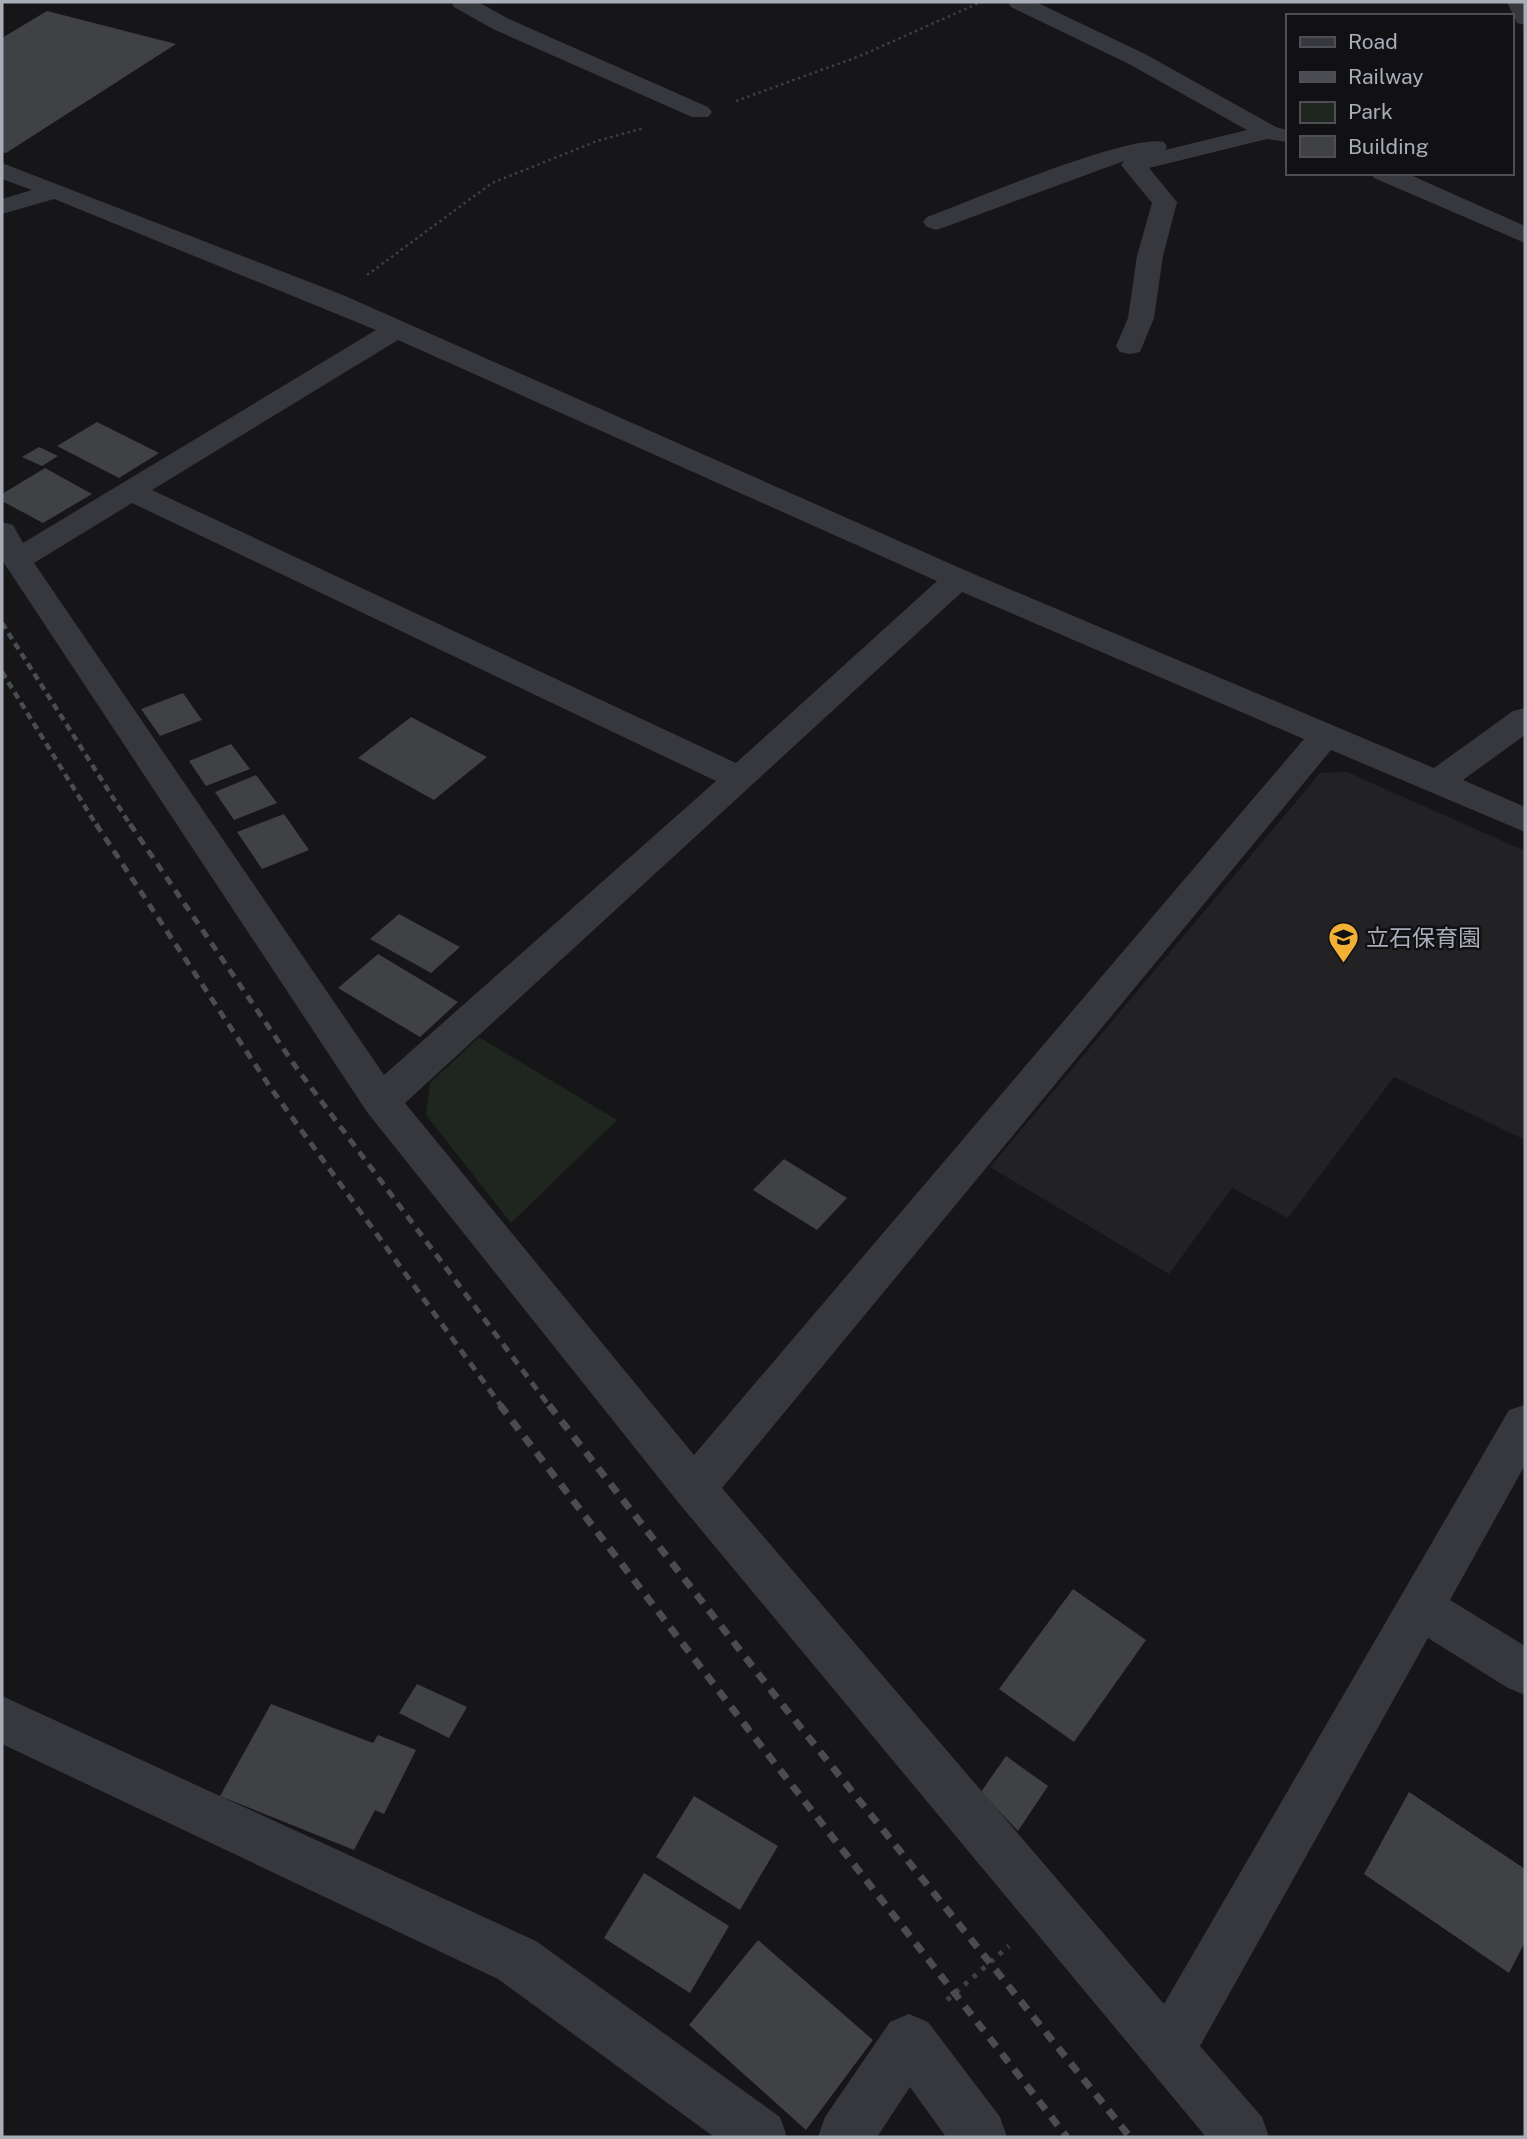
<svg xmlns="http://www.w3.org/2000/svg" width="1527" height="2139" viewBox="0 0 1527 2139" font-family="'Public Sans','Noto Sans JP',sans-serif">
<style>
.built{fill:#222225}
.green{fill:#1e261f}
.building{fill:#404145}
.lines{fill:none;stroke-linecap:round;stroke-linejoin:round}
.path-far1{stroke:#3d3f44;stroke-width:2.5;stroke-dasharray:2.5 3.5;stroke-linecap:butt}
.path{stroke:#3d3f44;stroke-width:5;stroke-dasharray:4.5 7;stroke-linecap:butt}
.minor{fill:#37383d;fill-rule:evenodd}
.rail-far2{stroke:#4a4c52;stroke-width:4.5;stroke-dasharray:7 5;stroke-linecap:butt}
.rail-far1{stroke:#4a4c52;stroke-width:5;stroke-dasharray:9 7;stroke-linecap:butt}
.rail{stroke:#4a4c52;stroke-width:7;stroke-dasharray:11 9;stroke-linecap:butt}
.labels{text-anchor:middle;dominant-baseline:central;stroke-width:5;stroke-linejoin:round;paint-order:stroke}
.poi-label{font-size:23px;fill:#a8adb8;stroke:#111113;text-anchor:start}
</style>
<rect width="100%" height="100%" fill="#161618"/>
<path class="built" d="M1347,772L1525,851V1140L1394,1077L1288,1218L1232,1188L1169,1274L990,1167L1320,773Z"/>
<path class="green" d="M479,1037L617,1120L511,1223L426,1115L430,1083Z"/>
<g class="building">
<path d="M47,11L176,44L6,153L2,152V38Z"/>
<path d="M97,422L159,453L119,478L57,446Z"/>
<path d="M39,447L58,456L42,466L22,457Z"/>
<path d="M45,468L92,494L43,523L2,501V494Z"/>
<path d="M183,693L202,720L160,736L141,709Z"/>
<path d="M411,717L487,757L434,800L358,758Z"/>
<path d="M231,744L250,769L206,786L189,761Z"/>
<path d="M256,775L277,803L234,820L215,792Z"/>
<path d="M284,814L309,850L262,869L237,832Z"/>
<path d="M399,914L460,947L431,973L370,939Z"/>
<path d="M378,954L458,1002L420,1037L338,988Z"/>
<path d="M784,1159L847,1198L817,1230L753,1190Z"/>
<path d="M1073,1589L1146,1640L1074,1742L999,1689Z"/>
<path d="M417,1684L467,1707L449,1738L399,1713Z"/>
<path d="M271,1704L373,1743L378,1735L416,1750L384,1814L375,1810L354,1850L220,1796Z"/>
<path d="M1006,1756L1048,1786L1018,1831L981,1792Z"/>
<path d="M1409,1792L1525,1869V1942L1509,1973L1364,1874Z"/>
<path d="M694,1796L778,1846L740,1910L656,1857Z"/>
<path d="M644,1873L729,1926L690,1993L604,1938Z"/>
<path d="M758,1940L873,2040L806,2130L689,2025Z"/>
</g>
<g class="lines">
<g class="path-far1">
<path d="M736,101L860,56L981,2"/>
<path d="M367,275L492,183L597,141L644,128"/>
</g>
<path class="path" d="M947,2000L1009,1946"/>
<g class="minor">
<path d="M451,2H478L509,19L708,107L712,112L708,117H692L493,29L454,7Z"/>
<path d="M1008,2H1036L1145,54L1276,127L1287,130V142L1267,139L1149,168L1177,202L1163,256L1154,318L1140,352L1130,354L1120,352L1116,346L1128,318L1137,256L1152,203L1121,165L1124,161L945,227L936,230L927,227L923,222L927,217C970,201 1129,133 1164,142L1167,147L1165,150L1247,130L1129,64L1011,7Z"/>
<path d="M1507,2H1525V25L1517,23Z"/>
<path d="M2,163L343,295L969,572L1434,768L1513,711L1525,708V735L1463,780L1525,807V832L1331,750L722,1488L1164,2004L1509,1410L1525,1405V1465L1450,1600L1525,1646V1695L1508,1688L1428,1638L1200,2046L1262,2117L1269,2137H1206L678,1502L367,1112L2,560V522L13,525L23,543L376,330L54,199L2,214V199L32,190L2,179ZM398,340L937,581L736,763L152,490ZM132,503L716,781L384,1075L34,563ZM962,592L1304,739L694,1455L405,1103Z"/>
<path d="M1371,173H1406L1525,226V243L1374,178Z"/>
<path d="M2,1696L536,1941L780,2117L787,2137H714L498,1979L2,1744Z"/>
<path d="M909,2014L928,2022L1000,2117L1007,2137H946L910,2087L877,2137H818L825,2117L890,2022Z"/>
</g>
<g class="rail-far2">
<path d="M2,623L131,826"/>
<path d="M2,672L97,826"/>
</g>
<g class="rail-far1">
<path d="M96,824L270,1087L502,1407"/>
<path d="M130,824L298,1070L550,1407"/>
</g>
<g class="rail">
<path d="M500,1405L748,1729L1067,2137"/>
<path d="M549,1405L781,1703L1130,2137"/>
</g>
</g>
<defs>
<symbol id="school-pin" viewBox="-11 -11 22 30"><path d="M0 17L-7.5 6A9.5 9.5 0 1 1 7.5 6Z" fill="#f2b134" stroke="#111113"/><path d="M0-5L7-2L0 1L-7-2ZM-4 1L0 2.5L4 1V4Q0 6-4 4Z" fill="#111"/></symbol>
</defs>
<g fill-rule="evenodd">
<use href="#school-pin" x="1326" y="920" width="35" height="47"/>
</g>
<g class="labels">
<g class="poi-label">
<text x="1366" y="937">立石保育園</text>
</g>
</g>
<rect width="1527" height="2139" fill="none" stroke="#a8adb8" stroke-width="7"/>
<rect x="1286" y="14" width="228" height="161" fill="#111113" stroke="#4d4f55" stroke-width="2"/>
<rect x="1300" y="37" width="35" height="10" fill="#37383d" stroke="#4d4f55" stroke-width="2"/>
<text x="1348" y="49" font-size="21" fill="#a8adb8">Road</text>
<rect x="1300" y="72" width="35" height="10" fill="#4a4c52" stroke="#4d4f55" stroke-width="2"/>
<text x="1348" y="84" font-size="21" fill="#a8adb8">Railway</text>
<rect x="1300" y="102" width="35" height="21" fill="#1e261f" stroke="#4d4f55" stroke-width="2"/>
<text x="1348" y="119" font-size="21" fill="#a8adb8">Park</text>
<rect x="1300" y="136" width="35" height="21" fill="#404145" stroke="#4d4f55" stroke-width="2"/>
<text x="1348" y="154" font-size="21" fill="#a8adb8">Building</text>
</svg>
